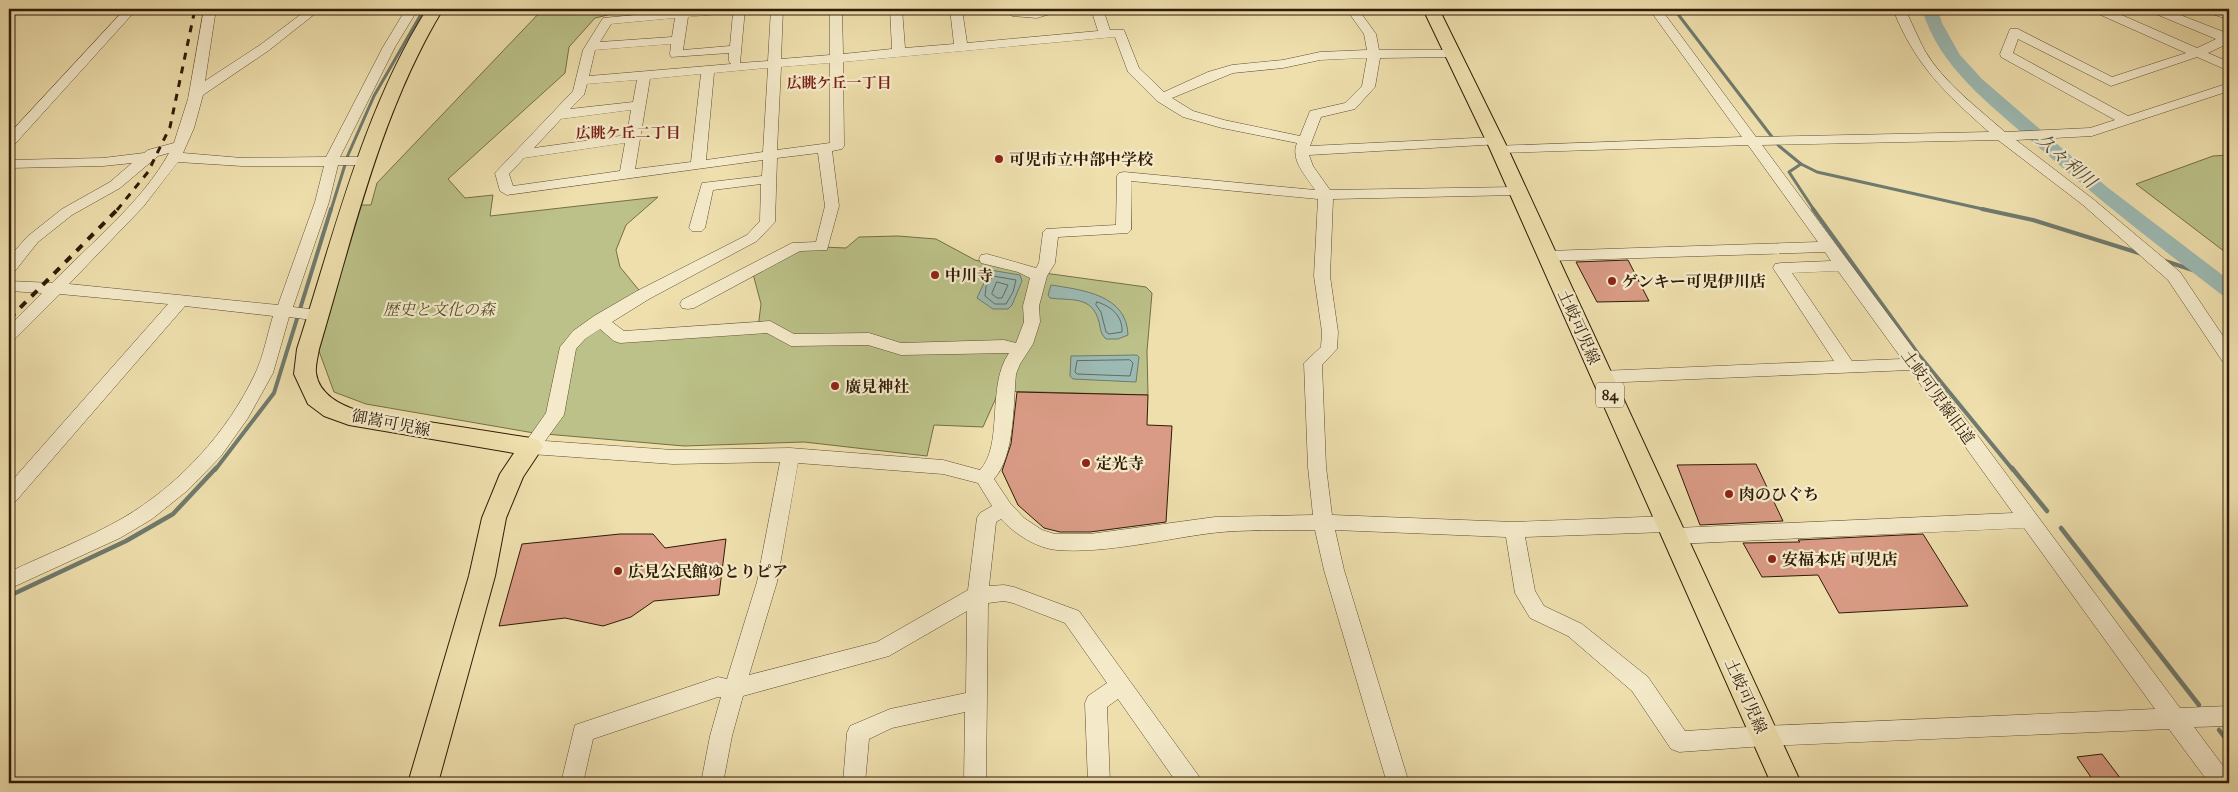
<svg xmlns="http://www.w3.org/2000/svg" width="2238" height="792" viewBox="0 0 2238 792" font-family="'IM FELL French Canon','Noto Serif JP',serif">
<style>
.green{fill:#bbc188;stroke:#756e47}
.water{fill:#9cbab4;stroke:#707a6e}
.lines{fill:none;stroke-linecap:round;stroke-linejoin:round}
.shore{stroke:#666a5d;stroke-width:1}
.stream-far2{stroke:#707a6e;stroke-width:3}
.stream-far1{stroke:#707a6e;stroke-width:4}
.stream{stroke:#707a6e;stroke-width:4.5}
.river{fill:#9cbab4;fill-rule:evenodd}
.building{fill:#d99b85;stroke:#2f1b06}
.minor-casing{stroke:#5f4c30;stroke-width:1}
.major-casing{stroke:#2f1b06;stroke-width:2}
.minor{fill:#f4eaca;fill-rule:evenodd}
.major{fill:#eedfad;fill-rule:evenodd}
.rail-far1{stroke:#2f1b06;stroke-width:3;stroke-dasharray:7 7;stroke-linecap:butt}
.rail{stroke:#2f1b06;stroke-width:4;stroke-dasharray:8 8;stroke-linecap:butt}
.poi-dot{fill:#8f2418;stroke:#f4eaca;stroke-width:2}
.labels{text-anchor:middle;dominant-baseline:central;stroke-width:4.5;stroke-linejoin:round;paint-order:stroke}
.far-neighbourhood-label{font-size:15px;font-weight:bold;fill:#7a1f14;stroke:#f4eaca}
.shield{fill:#f4eaca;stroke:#6a5941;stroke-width:1}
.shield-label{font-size:15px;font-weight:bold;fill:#2f1b06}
.poi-label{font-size:16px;font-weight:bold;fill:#2f1b06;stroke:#f4eaca;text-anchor:start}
.park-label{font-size:16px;font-style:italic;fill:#594d2d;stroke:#f4eaca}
.street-label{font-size:16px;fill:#2f1b06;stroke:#f4eaca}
.water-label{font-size:18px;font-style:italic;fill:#504b3a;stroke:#f4eaca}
</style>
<rect width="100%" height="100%" fill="#eedfad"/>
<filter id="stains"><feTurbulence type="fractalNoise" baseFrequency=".004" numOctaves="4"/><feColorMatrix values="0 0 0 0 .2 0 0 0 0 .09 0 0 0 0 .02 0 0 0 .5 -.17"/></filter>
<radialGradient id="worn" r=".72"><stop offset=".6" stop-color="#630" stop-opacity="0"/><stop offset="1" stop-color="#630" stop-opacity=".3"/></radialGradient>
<g class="green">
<path d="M543,9H633L595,18L569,47L565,73L448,179L465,198L493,195L490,216L658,197L626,225L616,250L620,267L643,295L601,320L620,337L758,328L761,304L752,270L797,246L846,248L859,237L898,236L936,239L975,260L1015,269L1146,287L1152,293L1147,351L1148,395L999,391L983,427L934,425L927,456L804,442L684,446L534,433L366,404L334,392L319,351L360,205H371L377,183Z"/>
<path d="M2229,155V255L2136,184L2213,156Z"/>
</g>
<g class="water">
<path d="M990,270L1020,275L1022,281L1012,305L1008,309H993L977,298Z"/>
<path d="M1051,285C1083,290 1127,295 1128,335L1118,339H1106C1100,333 1101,330 1099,322C1092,295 1071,301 1050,298L1048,295Z"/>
<path d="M1137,355L1139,357L1136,382L1073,379L1070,376L1071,356Z"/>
</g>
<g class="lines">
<g class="shore">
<path d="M993,276L1016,280L1013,292L1006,304H995L985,296L986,287Z"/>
<path d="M997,282L1008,285L1002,298H997L992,294Z"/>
<path d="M1097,302C1111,306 1123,316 1122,332L1109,334L1106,332L1101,312L1096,305Z"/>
<path d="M1130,360L1133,363L1130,376L1077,374L1075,372L1077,361Z"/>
</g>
<g class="stream-far2">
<path d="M1674,9L1779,146L1801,164L1789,172L1814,210"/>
<path d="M1801,164L1817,172L1987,210"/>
<path d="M331,210L348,155L374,96L424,9"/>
</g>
<g class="stream-far1">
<path d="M1813,209L1918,354L2013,470"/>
<path d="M1982,209L2033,220L2142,254"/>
<path d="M2165,261L2211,276"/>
<path d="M215,470L274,393L331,209"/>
</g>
<g class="stream">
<path d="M2012,468L2047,511"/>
<path d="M2061,528L2199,705"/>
<path d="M9,596L126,541L173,514L216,468"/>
<path d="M2219,730L2229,743"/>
</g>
<path class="river" d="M1922,9H1938L1942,23L1960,55L1982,79L2107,187L2229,280V297L2222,295C2158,246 2095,197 2035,144C1991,105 1939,68 1922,9Z"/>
</g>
<g class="building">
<path d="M1628,260L1649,301L1597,302L1576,262Z"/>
<path d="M1017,392L1148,395L1147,425L1172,426L1166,522L1090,532H1060L1044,528L1018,505L1002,471L1011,444Z"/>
<path d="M1756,464L1783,521L1700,525L1677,465Z"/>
<path d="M620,534H653L665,548L726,539L719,595L654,601L631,617L603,626L565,618L499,626L522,544Z"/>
<path d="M1923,534L1968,606L1839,613L1818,575L1762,577L1743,543L1800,542L1798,540Z"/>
<path d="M2102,754L2124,783H2095L2077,757Z"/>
</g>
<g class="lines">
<defs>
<g id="minor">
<path d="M125,9H137L14,145L9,146V134Z"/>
<path d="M204,9H216L205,81L260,45L308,9H321L268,51L203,95L194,128L183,153L242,158L326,157L383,47L406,9H418L395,47L340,157H366L373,161L366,165H338L329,202L293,307L326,311L328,315L326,319L320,321L289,317L273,373L248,418L221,456L188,490L152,519L120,538L9,589V572C47,554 86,539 123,518C179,485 227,433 255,374C264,355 267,335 273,316L185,306L16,501L9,503V484L168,304L60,294L15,339L9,341V326L42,293L9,291V281L52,283C90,244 143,201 169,153L158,156L120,188L72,215L38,242L15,271L9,272V257L28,236L62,209L110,182L132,163L103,166L9,168V160L103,158L144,153L148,150L174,143L188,99ZM178,162L242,166H324L315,202L278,305L69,284L143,207Z"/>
<path d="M677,9H745L740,63L768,61L771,9H783L781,59L830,55V9H842L843,54L892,49L890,9H902L905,48L954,44L950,9H962L967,43L1098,31L1091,9H1103L1110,30H1124L1139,68L1164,92L1208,72L1232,65L1283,60L1320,52L1367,50L1364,34L1346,9H1358L1376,34L1379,50H1458L1459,53L1458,56L1453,57L1380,58L1375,87L1355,109L1321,117L1310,146L1495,137L1500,138L1502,141L1500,144L1309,155L1313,166L1330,190L1516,187L1523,191L1516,195L1333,199L1330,276L1338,332L1337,349L1322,365L1326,467L1332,515L1514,522L1669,516L1676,519L1679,524L1676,528L2013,513L1910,370L1601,383L1595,381L1592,377L1595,373L1601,371L1834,361L1773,268L1775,264L1781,263L1831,261L1825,252L1547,261L1542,260L1539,256L1542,252L1547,251L1818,242L1748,145L1499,153L1494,152L1492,149L1494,146L1742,137L1649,9H1661L1756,137L1989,132C1946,94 1914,64 1893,9H1905C1912,23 1918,38 1925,51C1944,83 1978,108 2005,132L2090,128L2115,120L2001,57L2000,54L2010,29H2018L2112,77L2186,53L2094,12L2092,9H2108L2197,48L2216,39L2151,12L2149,9H2165L2229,34V43L2208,53L2229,62V71L2197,57L2111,86L2018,39L2013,53L2128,116L2229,83V91L2092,136L2016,140L2093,199L2180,272L2229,345V364L2223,362L2168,280L2083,205L1998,140L1762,145L2180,708L2229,706V726L2194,727L2229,774V783H2209L2169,729L1764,746L1679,752L1671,749L1632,691L1568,636L1530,618L1515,593L1506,537L1335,530L1344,570L1409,783H1387L1324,570L1315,530C1281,531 1246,529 1212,533C1165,539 1103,554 1057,550C1036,548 1015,534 1001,519L996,522L989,586L1004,585L1014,587L1079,611L1198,775L1201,783H1177L1118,699L1107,707L1110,783H1088L1085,703L1088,696L1107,683L1065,623L1013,603L1004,601L988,603L986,783H964L965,712L892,728L869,739L865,783H843L847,733L850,726L890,709L966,693L967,611L889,656L743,696L732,736L723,783H701L710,736L721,697H718L593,739L583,783H561L575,725L718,677L727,679L757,582L780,462L673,464L531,454L525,452L522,447L546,413L560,347L573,331L594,316L637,291L747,235L760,221L761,184L713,190L705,228L702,231H692L689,228L702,183L762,176L763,160L507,195L500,191L495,173L573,91L583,50L603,18L677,11ZM733,13L730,46L683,50L688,17ZM675,18L672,37L600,42L611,24ZM1115,37L1128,72L1157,101L1183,117L1222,128L1297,143C1290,160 1306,176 1315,190L1124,172L1119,173L1117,176L1116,225L1046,229L1043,232L1039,263L1036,268L987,254L981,255L979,259L981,263L1018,272L1030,278L1023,306L1024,322L1016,343L1004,340L901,343L869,333L794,334L770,321L624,331L612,322L649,299L757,241L775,222L777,158L818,153L825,206L816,242L792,243L682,300L680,304L682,308L688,309L694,308L800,251L827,250L839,206L832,151L842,149L844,146L843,62ZM671,44L670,54L671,57L729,53V61L731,64L589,76L595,50ZM1367,58L1362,86L1345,103L1310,111L1300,136L1224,120L1193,111L1172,98L1233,73L1283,68L1320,60ZM830,63V143L777,150L781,67ZM768,68L763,152L706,160L714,73ZM701,74L691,162L635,169L650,79ZM637,80L633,102L570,109L584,95L587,84ZM631,110L627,135L534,148L561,119ZM625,143L620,171L513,186L509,174L524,158ZM1131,181L1318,199L1314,276L1322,332L1321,347L1304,363L1308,467L1313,515L1215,517L1090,534H1055L1042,530L1024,518L1010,503L994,479C1015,456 1013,404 1016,374L1020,364L1033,344L1040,322L1039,306L1047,276L1055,263L1058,237L1128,233L1131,230ZM1838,271L1902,359L1852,361L1792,273ZM600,329L614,341L620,343L767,333L791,346L868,345L901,355L1009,353C986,386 1004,444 980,470L943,460L790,448L673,450L545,441L564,415L576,349L585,339ZM798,463L943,474L978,483L992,506L980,513L977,518L968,590L877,642L749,675L777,582ZM2024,528L2155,709L1764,726L1685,731L1648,677L1582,624L1544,606L1535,591L1525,537L1666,532L1664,536L1667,541L1674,544Z"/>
<path d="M1016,9H1058L1056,12L1037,18L1012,16L1010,13Z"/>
<path d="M2205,9H2221L2229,12V20L2207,12Z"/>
</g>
<g id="major">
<path d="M427,9H443C381,111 353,235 319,349C318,356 315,366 316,373C319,395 341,405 359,411L531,438L539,441L543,447L523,477L506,518L495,576L438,783H408L469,576L482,518L500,474L514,453L349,425L324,416L308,404L294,374L297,349C334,235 363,111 427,9Z"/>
<path d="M1423,9H1439L1508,149L1801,783H1771L1490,149Z"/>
</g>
</defs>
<use href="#minor" class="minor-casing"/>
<use href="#major" class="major-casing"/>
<use href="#minor" class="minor"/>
<use href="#major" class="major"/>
<path class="rail-far1" d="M117,210L148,172L170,127L195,9"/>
<path class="rail" d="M9,319L118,209"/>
</g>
<g class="poi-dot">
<circle cx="999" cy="159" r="5"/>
<circle cx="935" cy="275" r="5"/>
<circle cx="1612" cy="281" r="5"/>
<circle cx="835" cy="386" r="5"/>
<circle cx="1086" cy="463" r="5"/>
<circle cx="1729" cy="494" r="5"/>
<circle cx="1772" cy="559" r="5"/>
<circle cx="618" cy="571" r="5"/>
</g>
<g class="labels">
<g class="far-neighbourhood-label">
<text x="839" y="83">広眺ケ丘一丁目</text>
<text x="628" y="133">広眺ケ丘二丁目</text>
</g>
<rect class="shield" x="1596" y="382.5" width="28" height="25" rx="4"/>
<g class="shield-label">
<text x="1610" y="395">84</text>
</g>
<g class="poi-label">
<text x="1009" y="159">可児市立中部中学校</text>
<text x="945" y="275">中川寺</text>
<text x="1622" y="281">ゲンキー可児伊川店</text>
<text x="845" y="386">廣見神社</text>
<text x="1096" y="463">定光寺</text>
<text x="1739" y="494">肉のひぐち</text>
<text x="1782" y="559">安福本店 可児店</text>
<text x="628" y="571">広見公民館ゆとりピア</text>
</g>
<g class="park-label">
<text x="439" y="309">歴史と文化の森</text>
</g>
<g class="street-label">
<text transform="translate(1579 327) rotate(66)">土岐可児線</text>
<text transform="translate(1938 397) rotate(54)">土岐可児線旧道</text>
<text transform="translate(391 423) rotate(11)">御嵩可児線</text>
<text transform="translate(1746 696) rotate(66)">土岐可児線</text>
</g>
<g class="water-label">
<text transform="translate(2066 161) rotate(41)">久々利川</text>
</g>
</g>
<rect width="2238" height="792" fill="none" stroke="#eedfad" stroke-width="30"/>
<rect x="10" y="10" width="2218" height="772" fill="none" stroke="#2f1b06" stroke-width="2.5"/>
<rect x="15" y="15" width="2208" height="762" fill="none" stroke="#2f1b06"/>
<rect width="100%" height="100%" filter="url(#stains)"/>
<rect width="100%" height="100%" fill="url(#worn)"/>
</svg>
